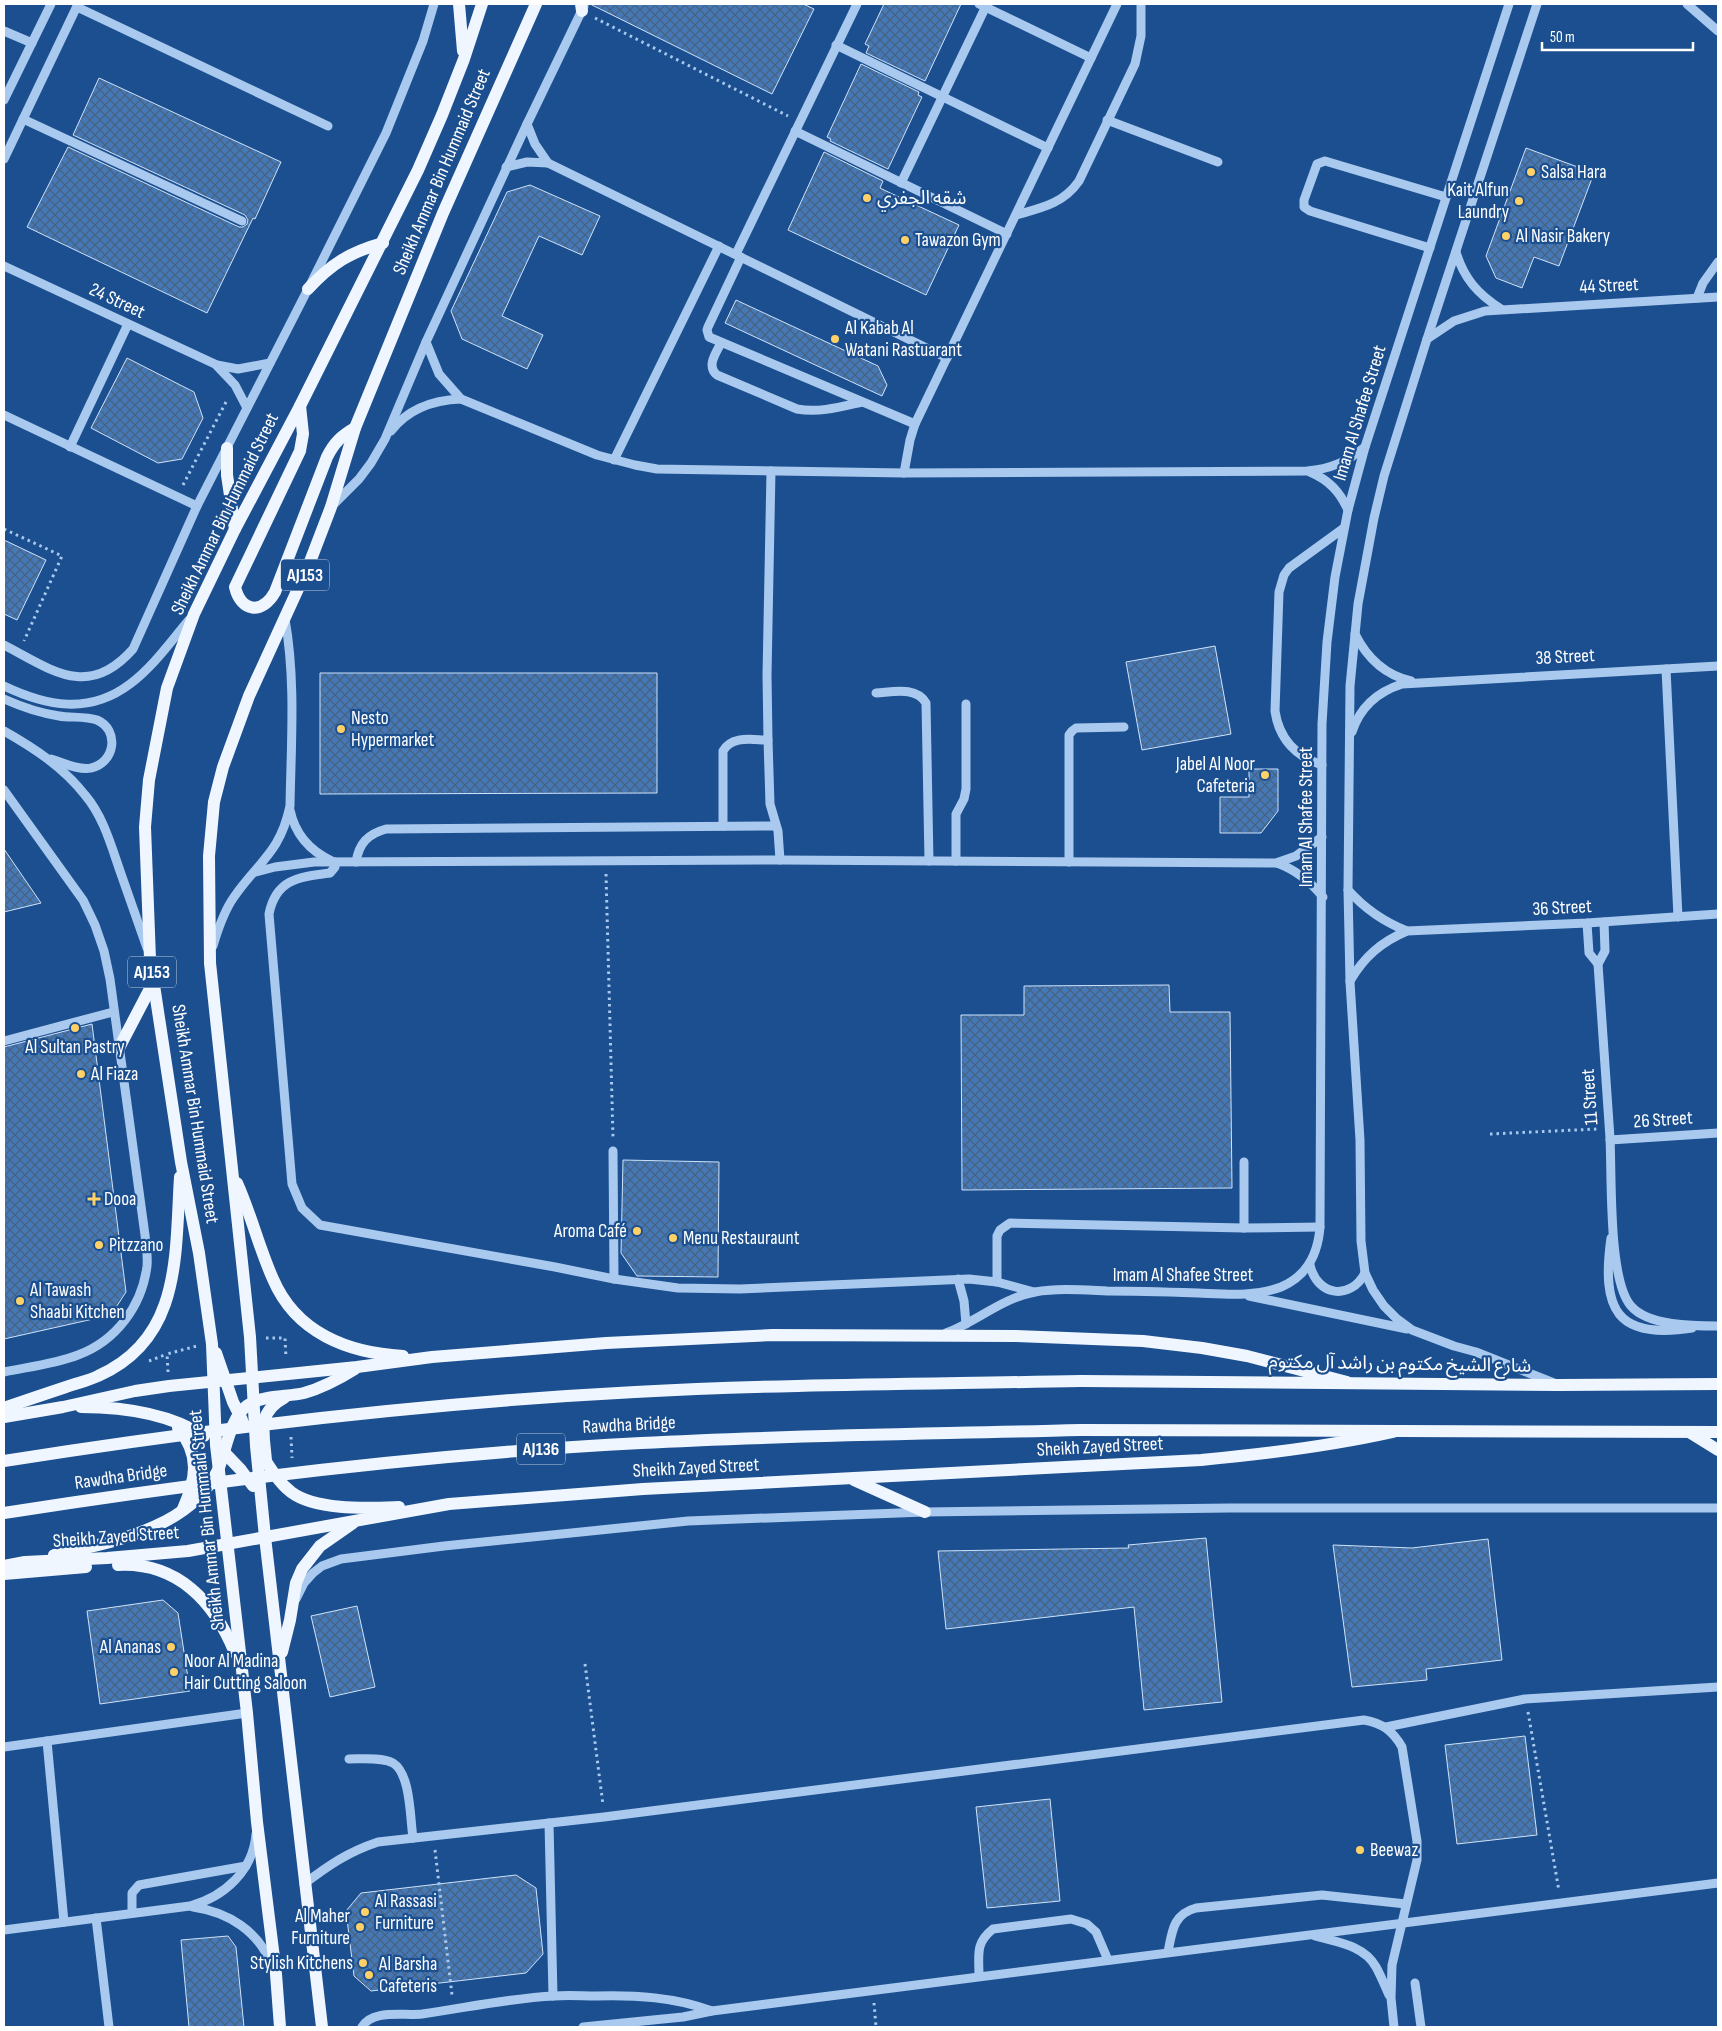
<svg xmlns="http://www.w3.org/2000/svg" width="1722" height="2031" viewBox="0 0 1722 2031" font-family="'Sofia Sans Condensed','Noto Sans Arabic',sans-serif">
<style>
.building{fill:url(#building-cross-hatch);stroke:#cfe3fa}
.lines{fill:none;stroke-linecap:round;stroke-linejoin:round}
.path{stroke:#a9c9ee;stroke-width:3;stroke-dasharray:2.5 4;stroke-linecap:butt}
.minor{stroke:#a9c9ee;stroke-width:9}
.major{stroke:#f0f6ff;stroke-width:12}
.major-bridge{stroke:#f0f6ff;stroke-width:12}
.poi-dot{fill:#ffd166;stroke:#1b4f8f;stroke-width:2}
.labels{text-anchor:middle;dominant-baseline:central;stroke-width:4.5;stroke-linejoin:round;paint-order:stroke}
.shield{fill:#1b4f8f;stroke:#bbcadd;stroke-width:1}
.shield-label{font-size:18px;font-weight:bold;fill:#fff}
.street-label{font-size:19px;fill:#fff;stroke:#1b4f8f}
.poi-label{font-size:19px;fill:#fff;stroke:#1b4f8f;text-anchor:start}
</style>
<defs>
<pattern id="building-cross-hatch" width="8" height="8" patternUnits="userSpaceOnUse" patternTransform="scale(1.25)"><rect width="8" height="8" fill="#4478b7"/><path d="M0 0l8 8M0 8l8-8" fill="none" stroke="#486282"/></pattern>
</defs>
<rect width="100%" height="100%" fill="#1b4f8f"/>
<g class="building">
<path d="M590,4H803L814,9L772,94Z"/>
<path d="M884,4H961L925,81L866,53L869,46L865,44Z"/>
<path d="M861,64L919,92L918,95L922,97L888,169L830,141L831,139L827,137Z"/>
<path d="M99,78L281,162L255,219L253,218L207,313L27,227L68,147L239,227H243L247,224L248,220L245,215L73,135Z"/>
<path d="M1526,148L1594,173L1559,266L1534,257L1522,288L1496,278L1486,256Z"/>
<path d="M824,152L883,181L880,188L884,190L959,225L926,295L788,230Z"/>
<path d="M530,185L600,216L582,255L539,236L502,316L543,335L527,369L462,339L451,311L507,192Z"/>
<path d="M736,300L878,366L887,385L882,396L725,323Z"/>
<path d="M127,358L194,392L203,418L182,459L158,463L91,428Z"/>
<path d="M4,540L46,560L17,620L4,614Z"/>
<path d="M1215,646L1231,734L1142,750L1126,662Z"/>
<path d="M320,673H657V793L320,794Z"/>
<path d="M1249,769H1278V811L1261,833H1220V797H1249Z"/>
<path d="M4,849L41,903L4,912Z"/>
<path d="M1169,985L1170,1012H1230L1232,1188L962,1190L961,1015H1024V986Z"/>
<path d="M92,1024L126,1292L111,1315L4,1339V1047Z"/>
<path d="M623,1160L719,1162L718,1277L637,1276L621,1253Z"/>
<path d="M1206,1538L1222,1702L1144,1710L1134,1607L946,1629L938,1551L1129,1548L1128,1545Z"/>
<path d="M1488,1539L1502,1660L1426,1669L1427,1680L1352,1687L1333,1545L1412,1548Z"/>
<path d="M163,1600L178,1613L190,1691L100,1704L87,1611Z"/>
<path d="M357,1606L375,1687L330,1697L311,1616Z"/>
<path d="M1525,1736L1537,1835L1457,1844L1445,1745Z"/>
<path d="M1050,1799L1060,1901L987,1908L976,1807Z"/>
<path d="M516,1875L536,1888L543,1954L526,1973L371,1991L354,1976L346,1911L361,1893Z"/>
<path d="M228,1936L236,1947L244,2027H189L181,1940Z"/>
</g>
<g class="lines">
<g class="path">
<path d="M595,18L788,116"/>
<path d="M183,485L227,400"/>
<path d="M4,529L62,556L24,641"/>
<path d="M606,874L613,1138"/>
<path d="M1490,1134L1597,1129"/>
<path d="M266,1338H285L286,1358"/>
<path d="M149,1361L167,1354"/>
<path d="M168,1372L167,1354L197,1346"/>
<path d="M291,1437L292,1458"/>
<path d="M585,1664L603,1805"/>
<path d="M1528,1712L1559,1891"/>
<path d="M435,1850L452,1995"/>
<path d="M874,2003L876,2027"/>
</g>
<g class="minor">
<path d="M979,4L1091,58"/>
<path d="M1537,4L1427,339L1384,476L1374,518L1358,604L1350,686L1348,890L1350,982L1360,1140L1361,1241L1365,1273L1373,1290L1384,1306L1397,1319L1412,1330L1454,1346L1476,1352L1554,1383"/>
<path d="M1687,4L1718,31"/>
<path d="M77,7L328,126"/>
<path d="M4,31L32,43"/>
<path d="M836,45L1048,148"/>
<path d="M4,100L51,4"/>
<path d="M23,119L242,221"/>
<path d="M1107,120L1218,162"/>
<path d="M527,124L535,144L548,163"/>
<path d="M795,131L1007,234"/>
<path d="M4,159L78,4"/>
<path d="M506,167L527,162L548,163L947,358"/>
<path d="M901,183L987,4"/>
<path d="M1016,215C1041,208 1063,204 1079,181L1135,64L1141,36V4"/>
<path d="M1430,248L1310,211L1304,207V200L1317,164L1325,161L1446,197"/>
<path d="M1456,252C1464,279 1478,294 1501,309"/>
<path d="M736,254L857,4"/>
<path d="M741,257L708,327L707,330L709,337L915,424"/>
<path d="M4,266L217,365L238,369L270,363"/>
<path d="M1697,298L1703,283L1718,262"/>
<path d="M1427,339L1454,321L1485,311L1718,297"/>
<path d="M426,342L439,374L461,399L597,455L635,465L657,469L904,473L1307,471C1330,469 1347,462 1365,447"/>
<path d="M721,343C716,353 706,366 717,375L797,409C819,413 840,407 862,402"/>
<path d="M217,366L235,385L247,408"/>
<path d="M4,415L197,506"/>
<path d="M391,431C408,409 434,400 461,399"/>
<path d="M70,447L128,324"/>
<path d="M614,460L719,246"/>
<path d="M771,471L767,675L768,740L770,804L778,831L780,860"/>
<path d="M1310,472C1329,480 1340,492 1348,510"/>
<path d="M904,473L910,440L915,424L1117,4"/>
<path d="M333,505L359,479L371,463L385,439L426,342L527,124L584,6"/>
<path d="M1355,634C1367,658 1385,675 1411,681"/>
<path d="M4,645C52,670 88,700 133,649L197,506L308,289L386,133L423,41L434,4"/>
<path d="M1666,669L1678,917"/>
<path d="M4,686C46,706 89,715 130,684C153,667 171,641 189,620"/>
<path d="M876,693C893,692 916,686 926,703L929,861"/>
<path d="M4,699C22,707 39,713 59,716C70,718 86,716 97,720C120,730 115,763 91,768C79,771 62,762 51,759"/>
<path d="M4,731C34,748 63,767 85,795C103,816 111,845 120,871C129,897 138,922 147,948"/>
<path d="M1352,732C1360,707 1377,692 1402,684L1718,666"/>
<path d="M1322,765C1295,756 1279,739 1275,711L1279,592L1284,575L1289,568L1344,528"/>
<path d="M4,790L83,900L95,925L104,951L110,979L145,1235C146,1245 148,1256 147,1266C142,1306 116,1341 78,1355C55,1364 28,1367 4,1372"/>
<path d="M290,810C295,834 310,851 332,861"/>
<path d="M723,826V751C732,735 753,740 768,740"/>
<path d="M956,861V814L964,799L966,789V704"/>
<path d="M335,862V867L330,873C299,877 276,879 269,914L292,1184L302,1208L320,1225L555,1267L614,1279L678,1288L740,1289L969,1279L997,1282L1034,1292"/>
<path d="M356,862C359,843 368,834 386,829L776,826"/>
<path d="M1069,862V735L1072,731L1076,728L1124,727"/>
<path d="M1277,863C1296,870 1310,881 1323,897"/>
<path d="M256,872L275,867L314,862L780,860L1276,863L1296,856L1322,837"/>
<path d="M1348,890C1365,909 1384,922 1407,931"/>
<path d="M1604,922L1605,951L1598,964C1602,1022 1606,1080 1610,1138C1612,1176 1608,1280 1631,1306C1648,1326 1694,1326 1718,1326"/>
<path d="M1587,923L1589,953L1598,964"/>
<path d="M213,946C218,929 224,911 234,897C259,861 280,853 290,806C291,744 296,681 285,619"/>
<path d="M1350,981C1364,957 1381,942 1407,931L1587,923L1718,914"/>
<path d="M4,1041L113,1012"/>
<path d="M1610,1140L1718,1133"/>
<path d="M613,1151L614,1279"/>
<path d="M1244,1162V1228"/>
<path d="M1611,1238C1601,1309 1616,1340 1692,1328"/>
<path d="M1310,1265C1317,1296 1350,1301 1365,1273"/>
<path d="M958,1279L964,1301L966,1324"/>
<path d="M997,1282V1236L1000,1230L1010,1223L1244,1228L1320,1227"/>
<path d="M1249,1296L1407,1329"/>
<path d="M946,1333C976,1322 1002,1298 1035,1292C1058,1288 1083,1290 1107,1291C1137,1291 1168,1292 1198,1293C1225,1294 1255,1297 1281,1287C1307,1276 1318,1254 1320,1227L1322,724L1327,642L1335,577L1348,510L1365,447L1509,4"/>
<path d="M296,1599L304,1583L313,1573L322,1566L341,1559L444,1546L688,1521L925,1512L1229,1508H1718"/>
<path d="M1386,1727L1525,1699L1718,1687"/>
<path d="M47,1741L64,1922"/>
<path d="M4,1747L247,1713"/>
<path d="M349,1759C362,1759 381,1757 393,1763C411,1774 410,1819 413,1838"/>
<path d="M549,1823L553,1996"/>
<path d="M304,1884C329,1865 348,1852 378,1842L604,1817L1364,1720C1382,1723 1393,1731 1402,1747L1417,1841V1860L1392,1965L1391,1998L1394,2027"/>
<path d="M193,1907C228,1912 259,1931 272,1966"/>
<path d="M132,1913V1893L139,1885L246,1866"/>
<path d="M96,1918L109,2027"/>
<path d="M4,1930L190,1906C224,1897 253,1871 256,1834"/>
<path d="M1315,1936C1336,1942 1364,1945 1376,1967C1381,1976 1385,1986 1389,1995"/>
<path d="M1168,1952C1172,1932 1173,1914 1196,1908L1322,1895L1406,1904"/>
<path d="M979,1976C979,1955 975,1943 993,1929L1071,1919L1087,1924L1096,1932L1108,1960"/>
<path d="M1415,1983L1421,2027"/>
<path d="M362,2027C372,2009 403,2016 422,2014C465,2008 510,1998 554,1996C568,1995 582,1996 596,1996C635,1995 675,1997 712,2011"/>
<path d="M583,2027L683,2017L712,2011L1718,1883"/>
</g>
<g class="major">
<path d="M459,4L463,51"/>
<path d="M581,4L582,11"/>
<path d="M308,289C331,264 350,252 383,243"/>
<path d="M300,406L303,434L300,451L235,587C241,612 262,615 275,592L327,457C334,443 341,436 355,428"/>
<path d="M227,448V475L235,529"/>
<path d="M119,1048L154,981"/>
<path d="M237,1183C251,1214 259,1248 273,1279C296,1333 348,1353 403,1356"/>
<path d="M216,1353L233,1402L242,1420"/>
<path d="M1081,1381L1559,1385L1718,1384"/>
<path d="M81,1407C123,1407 168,1413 204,1436"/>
<path d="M4,1408C24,1401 45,1394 66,1387C76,1383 88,1381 98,1376C182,1339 175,1255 180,1177"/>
<path d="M4,1417L63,1407L135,1391L169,1386L357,1367L432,1357L606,1343L772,1335L1016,1336L1143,1341L1202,1348L1247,1356L1347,1382"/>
<path d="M178,1428C201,1455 196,1479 183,1509"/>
<path d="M1081,1430L1718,1432"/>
<path d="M1689,1432L1718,1450"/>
<path d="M220,1448L241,1470L253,1486"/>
<path d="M258,1449C268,1464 277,1481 291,1492C316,1511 369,1508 399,1507"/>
<path d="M266,1461C264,1433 256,1413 284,1398"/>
<path d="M854,1480L925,1512"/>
<path d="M54,1555C111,1542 190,1529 218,1470C226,1451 230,1417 248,1405C264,1395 286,1397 304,1393C322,1388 339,1379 355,1369"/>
<path d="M118,1565C177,1562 214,1601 235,1653"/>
<path d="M4,1566L25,1562L107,1558L188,1551L449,1504L643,1489L1201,1460C1266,1454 1330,1446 1393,1432"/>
<path d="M4,1574L86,1567"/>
<path d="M282,1652L290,1620L296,1583L302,1569L320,1546L353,1523"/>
<path d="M280,2027L276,1974L257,1822L247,1713L216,1445L212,1344L199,1253L181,1162L150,959L145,827L149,780L167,688L194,614L235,529L300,406L418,170L442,115L464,59L482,4"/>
<path d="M322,2027L265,1537L256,1446L250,1337L210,963L209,856L214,802L223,767L249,696L308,567L331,507L355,428L443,213L536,4"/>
</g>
<g class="major-bridge">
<path d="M4,1461C213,1428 424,1403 635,1392C784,1384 932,1384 1081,1381"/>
<path d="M4,1513C215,1480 427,1454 641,1443C787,1435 934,1434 1081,1430"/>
</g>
</g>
<g class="poi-dot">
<circle cx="1531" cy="172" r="5"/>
<circle cx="867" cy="198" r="5"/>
<circle cx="1519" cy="201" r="5"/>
<circle cx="1506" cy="236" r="5"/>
<circle cx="905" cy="240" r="5"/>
<circle cx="835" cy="339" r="5"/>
<circle cx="341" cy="729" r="5"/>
<circle cx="1265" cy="775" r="5"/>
<circle cx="75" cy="1028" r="5"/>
<circle cx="81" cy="1074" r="5"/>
<path d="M91.5 1191.5h5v5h5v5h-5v5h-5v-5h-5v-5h5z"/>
<circle cx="637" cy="1231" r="5"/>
<circle cx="673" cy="1238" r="5"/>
<circle cx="99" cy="1245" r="5"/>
<circle cx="20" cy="1301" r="5"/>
<circle cx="171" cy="1647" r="5"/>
<circle cx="174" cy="1672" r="5"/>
<circle cx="1360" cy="1850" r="5"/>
<circle cx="365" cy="1912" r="5"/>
<circle cx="360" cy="1927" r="5"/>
<circle cx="363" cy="1963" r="5"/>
<circle cx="369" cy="1975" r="5"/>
</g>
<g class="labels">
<g class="shield">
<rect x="281" y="559.5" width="48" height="31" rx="4"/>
<rect x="128" y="956.5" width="48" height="31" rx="4"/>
<rect x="517" y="1433.5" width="48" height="31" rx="4"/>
</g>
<g class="shield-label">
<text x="305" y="575">AJ153</text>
<text x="152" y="972">AJ153</text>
<text x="541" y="1449">AJ136</text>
</g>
<g class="street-label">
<text transform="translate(442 172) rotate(-67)">Sheikh Ammar Bin Hummaid Street</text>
<text transform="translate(1609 286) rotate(-3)">44 Street</text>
<text transform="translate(117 301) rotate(25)">24 Street</text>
<text transform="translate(1360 413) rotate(-73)">Imam Al Shafee Street</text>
<text transform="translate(225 514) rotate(-64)">Sheikh Ammar Bin Hummaid Street</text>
<text transform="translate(1565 657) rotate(-3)">38 Street</text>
<text transform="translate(1306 817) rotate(-90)">Imam Al Shafee Street</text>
<text transform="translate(1562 908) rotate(-3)">36 Street</text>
<text transform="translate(1590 1097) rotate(-94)">11 Street</text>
<text transform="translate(195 1114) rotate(81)">Sheikh Ammar Bin Hummaid Street</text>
<text transform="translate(1663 1120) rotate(-4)">26 Street</text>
<text x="1183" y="1275">Imam Al Shafee Street</text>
<text transform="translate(1400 1364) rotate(1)">شارع الشيخ مكتوم بن راشد آل مكتوم</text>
<text transform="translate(629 1425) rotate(-3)">Rawdha Bridge</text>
<text transform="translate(1100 1447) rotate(-3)">Sheikh Zayed Street</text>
<text transform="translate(696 1468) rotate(-3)">Sheikh Zayed Street</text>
<text transform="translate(121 1477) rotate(-8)">Rawdha Bridge</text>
<text transform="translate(207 1520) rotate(-96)">Sheikh Ammar Bin Hummaid Street</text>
<text transform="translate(116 1537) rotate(-4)">Sheikh Zayed Street</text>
</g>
<g class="poi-label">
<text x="1541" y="172">Salsa Hara</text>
<text x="1509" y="190" text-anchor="end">Kait Alfun<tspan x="1509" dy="22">Laundry</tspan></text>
<text x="877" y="198">شقه الجفري</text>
<text x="1516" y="236">Al Nasir Bakery</text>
<text x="915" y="240">Tawazon Gym</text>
<text x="845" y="328">Al Kabab Al<tspan x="845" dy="22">Watani Rastuarant</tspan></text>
<text x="351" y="718">Nesto<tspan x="351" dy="22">Hypermarket</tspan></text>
<text x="1255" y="764" text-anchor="end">Jabel Al Noor<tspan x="1255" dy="22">Cafeteria</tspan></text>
<text x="75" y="1047" text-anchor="middle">Al Sultan Pastry</text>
<text x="91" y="1074">Al Fiaza</text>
<text x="104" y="1199">Dooa</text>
<text x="627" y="1231" text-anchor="end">Aroma Café</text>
<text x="683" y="1238">Menu Restauraunt</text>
<text x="109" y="1245">Pitzzano</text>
<text x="30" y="1290">Al Tawash<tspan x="30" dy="22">Shaabi Kitchen</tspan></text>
<text x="161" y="1647" text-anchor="end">Al Ananas</text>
<text x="184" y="1661">Noor Al Madina<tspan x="184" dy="22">Hair Cutting Saloon</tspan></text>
<text x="1370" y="1850">Beewaz</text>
<text x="375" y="1901">Al Rassasi<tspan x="375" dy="22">Furniture</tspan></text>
<text x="350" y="1916" text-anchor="end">Al Maher<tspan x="350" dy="22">Furniture</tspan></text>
<text x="353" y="1963" text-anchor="end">Stylish Kitchens</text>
<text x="379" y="1964">Al Barsha<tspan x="379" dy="22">Cafeteris</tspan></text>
</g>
</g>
<rect width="1722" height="2031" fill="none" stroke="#ffffff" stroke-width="10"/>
<path d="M1542 42v8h151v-8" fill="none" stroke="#ffffff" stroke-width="2.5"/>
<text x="1550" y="42" font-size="15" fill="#ffffff" stroke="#1b4f8f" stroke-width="4" paint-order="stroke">50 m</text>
</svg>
